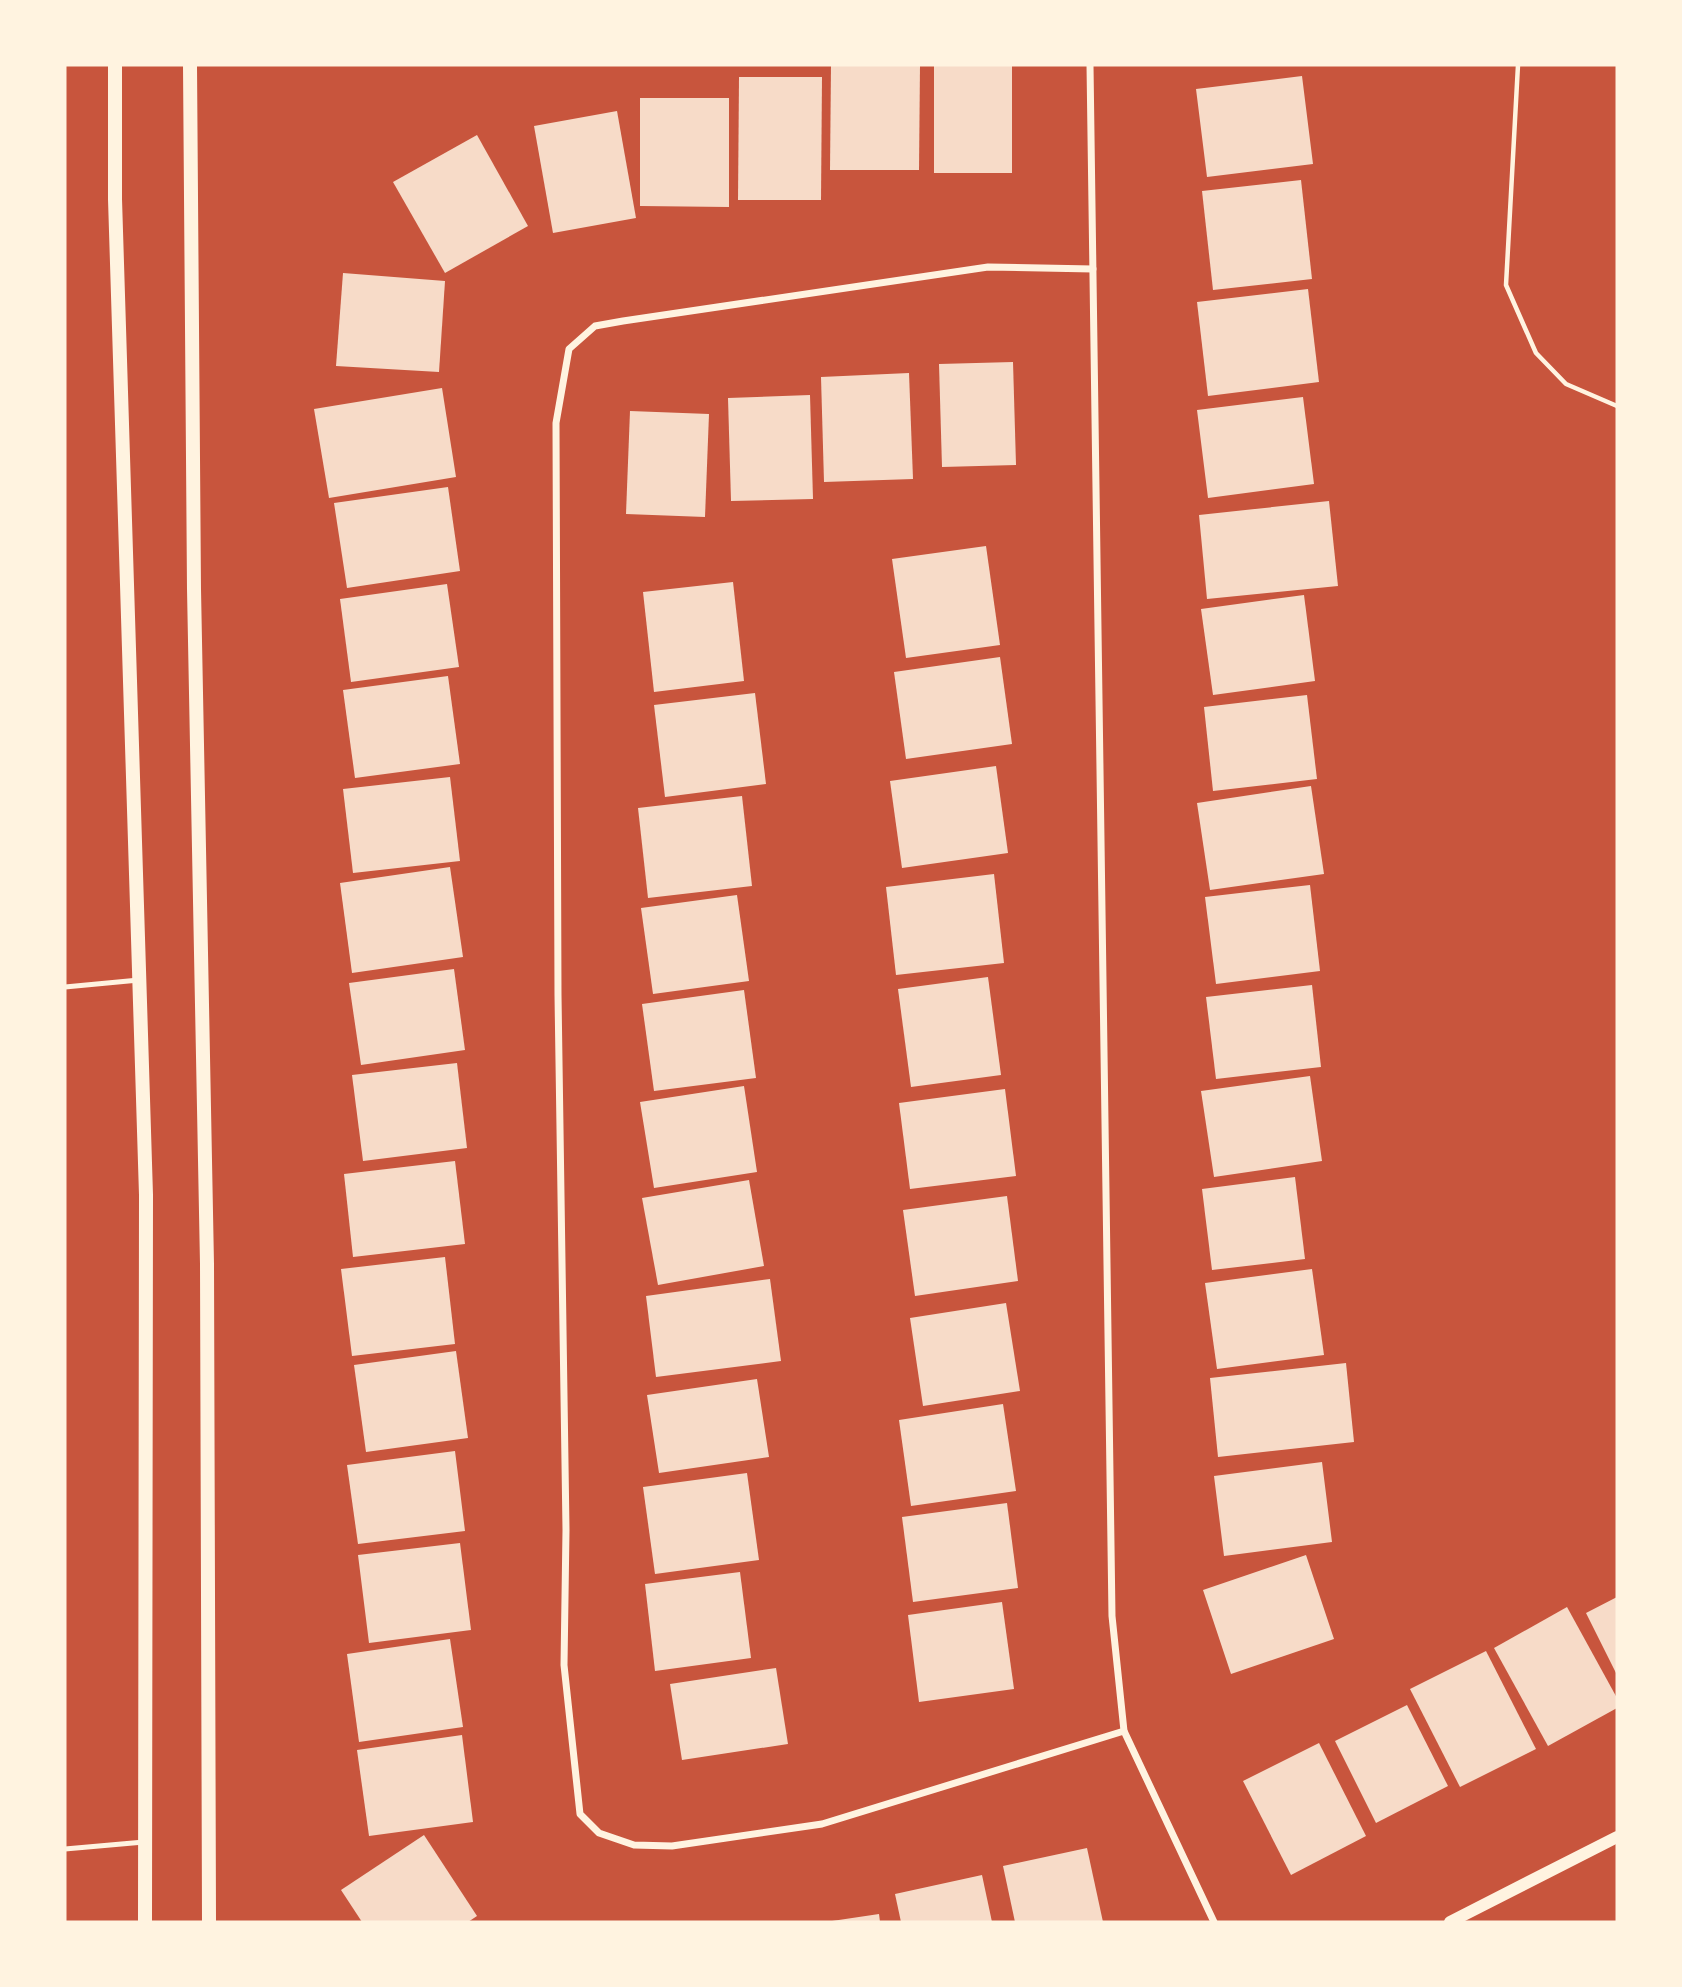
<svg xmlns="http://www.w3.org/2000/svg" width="1682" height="1987" viewBox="0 0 1682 1987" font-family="'Varela Round',sans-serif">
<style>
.building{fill:#f7dbc8}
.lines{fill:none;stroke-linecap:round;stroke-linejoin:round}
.path{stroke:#fff3e0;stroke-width:4.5}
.service{stroke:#fff3e0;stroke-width:5}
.minor{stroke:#fff3e0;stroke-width:7}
.tertiary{stroke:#fff3e0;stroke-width:12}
.secondary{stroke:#fff3e0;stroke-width:14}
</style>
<rect width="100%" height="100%" fill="#c8553d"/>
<g class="building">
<path d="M831,65H920L919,170H830Z"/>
<rect x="934" y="66" width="78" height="107"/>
<path d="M1302,76L1313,164L1207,177L1196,89Z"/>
<path d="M739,77H822L821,200H738Z"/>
<path d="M640,98H729V207L640,206Z"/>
<path d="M617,111L636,218L553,233L534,126Z"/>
<path d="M477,135L528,226L445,273L393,182Z"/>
<path d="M1301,180L1312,279L1213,290L1202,191Z"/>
<path d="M343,273L445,281L439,372L336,366Z"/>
<path d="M1308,289L1319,382L1208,396L1197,302Z"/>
<path d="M1013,362L1016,465L942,467L939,364Z"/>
<path d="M909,373L913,479L824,482L821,377Z"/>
<path d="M442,388L456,477L329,498L314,409Z"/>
<path d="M810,395L813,499L731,501L728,398Z"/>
<path d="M1303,397L1314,484L1208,498L1197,410Z"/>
<path d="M630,411L709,414L705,517L626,514Z"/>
<path d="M448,487L460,571L347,588L334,503Z"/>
<path d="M1329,501L1338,586L1207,599L1199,515Z"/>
<path d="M986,546L1000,645L906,658L892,559Z"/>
<path d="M733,582L744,681L654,692L643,592Z"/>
<path d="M447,584L459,667L351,682L340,599Z"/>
<path d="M1304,595L1315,681L1213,695L1201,609Z"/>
<path d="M1000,657L1012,744L906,759L894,672Z"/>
<path d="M448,676L460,764L355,778L343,690Z"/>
<path d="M755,693L766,784L665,797L654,705Z"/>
<path d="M1307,695L1317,779L1213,791L1204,707Z"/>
<path d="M996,766L1008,853L902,868L890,781Z"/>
<path d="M450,777L460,861L353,873L343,789Z"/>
<path d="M1311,786L1324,874L1210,890L1197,803Z"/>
<path d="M742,796L752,886L648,898L638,808Z"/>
<path d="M450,867L463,957L352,973L340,883Z"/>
<path d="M994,874L1004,963L896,975L886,887Z"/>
<path d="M1310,885L1320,971L1216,984L1205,897Z"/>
<path d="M737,895L749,981L653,994L641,908Z"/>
<path d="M454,969L465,1050L361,1065L349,983Z"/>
<path d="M988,977L1001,1075L911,1087L898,989Z"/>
<path d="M1312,985L1321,1067L1216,1079L1206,997Z"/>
<path d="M744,990L756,1078L654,1091L642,1004Z"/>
<path d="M457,1063L467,1148L363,1161L352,1075Z"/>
<path d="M1310,1076L1322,1161L1214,1177L1201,1091Z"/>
<path d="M744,1086L757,1172L654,1188L640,1102Z"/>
<path d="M1005,1089L1016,1176L910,1189L899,1103Z"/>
<path d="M455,1161L465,1244L353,1257L344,1174Z"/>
<path d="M1295,1177L1305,1259L1212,1270L1202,1189Z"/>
<path d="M749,1180L764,1266L658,1285L642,1198Z"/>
<path d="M1007,1196L1018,1281L915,1296L903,1210Z"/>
<path d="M445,1257L455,1344L352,1356L341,1269Z"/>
<path d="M1312,1269L1324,1355L1217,1369L1205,1283Z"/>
<path d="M770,1279L781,1361L656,1377L646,1296Z"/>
<path d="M1006,1303L1020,1391L923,1406L910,1318Z"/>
<path d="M456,1351L468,1438L366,1452L354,1365Z"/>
<path d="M1346,1363L1354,1442L1218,1457L1210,1378Z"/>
<path d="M757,1379L769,1457L659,1473L647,1395Z"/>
<path d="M1003,1404L1016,1491L911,1506L899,1420Z"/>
<path d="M455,1451L465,1531L358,1544L347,1465Z"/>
<path d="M1322,1462L1332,1542L1224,1556L1214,1476Z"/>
<path d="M747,1473L759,1560L655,1574L643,1487Z"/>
<path d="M1007,1503L1018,1588L913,1602L902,1517Z"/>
<path d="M460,1543L471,1630L369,1643L358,1555Z"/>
<path d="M1306,1555L1334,1639L1231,1674L1203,1590Z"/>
<path d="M740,1572L751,1658L655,1671L645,1584Z"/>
<path d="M1617,1597V1675L1586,1613Z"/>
<path d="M1002,1602L1014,1689L919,1702L908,1615Z"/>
<path d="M1567,1607L1617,1698V1708L1548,1746L1494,1648Z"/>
<path d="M450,1639L463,1727L359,1742L347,1654Z"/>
<path d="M1486,1651L1536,1749L1460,1787L1410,1689Z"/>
<path d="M776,1668L788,1744L682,1760L670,1684Z"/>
<path d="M1407,1705L1448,1786L1376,1823L1335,1741Z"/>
<path d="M462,1735L473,1822L369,1836L357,1750Z"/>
<path d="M1319,1743L1366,1836L1291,1875L1243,1781Z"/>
<path d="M424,1835L477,1916L468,1922H362L341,1890Z"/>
<path d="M1087,1848L1103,1922H1015L1003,1866Z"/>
<path d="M982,1875L992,1922H901L895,1894Z"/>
<path d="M879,1914L880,1922H832V1921Z"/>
</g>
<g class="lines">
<path class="path" d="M1518,65L1506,285L1536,353L1566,384L1617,406"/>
<g class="service">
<path d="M65,987L139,980"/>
<path d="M65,1849L144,1842"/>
</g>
<g class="minor">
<path d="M1090,65L1112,1616L1124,1731L1214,1922"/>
<path d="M1093,269L988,267L623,321L595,326L569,349L556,423L558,995L566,1530L564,1665L580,1814L599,1833L634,1845L672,1846L822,1824L1124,1731"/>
</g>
<path class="tertiary" d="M1450,1922L1617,1837"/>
<g class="secondary">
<path d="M115,65V199L146,1195L145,1922"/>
<path d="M190,65L194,589L207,1264L209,1922"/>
</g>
</g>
<rect width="1682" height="1987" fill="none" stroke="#fff3e0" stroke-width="133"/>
</svg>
